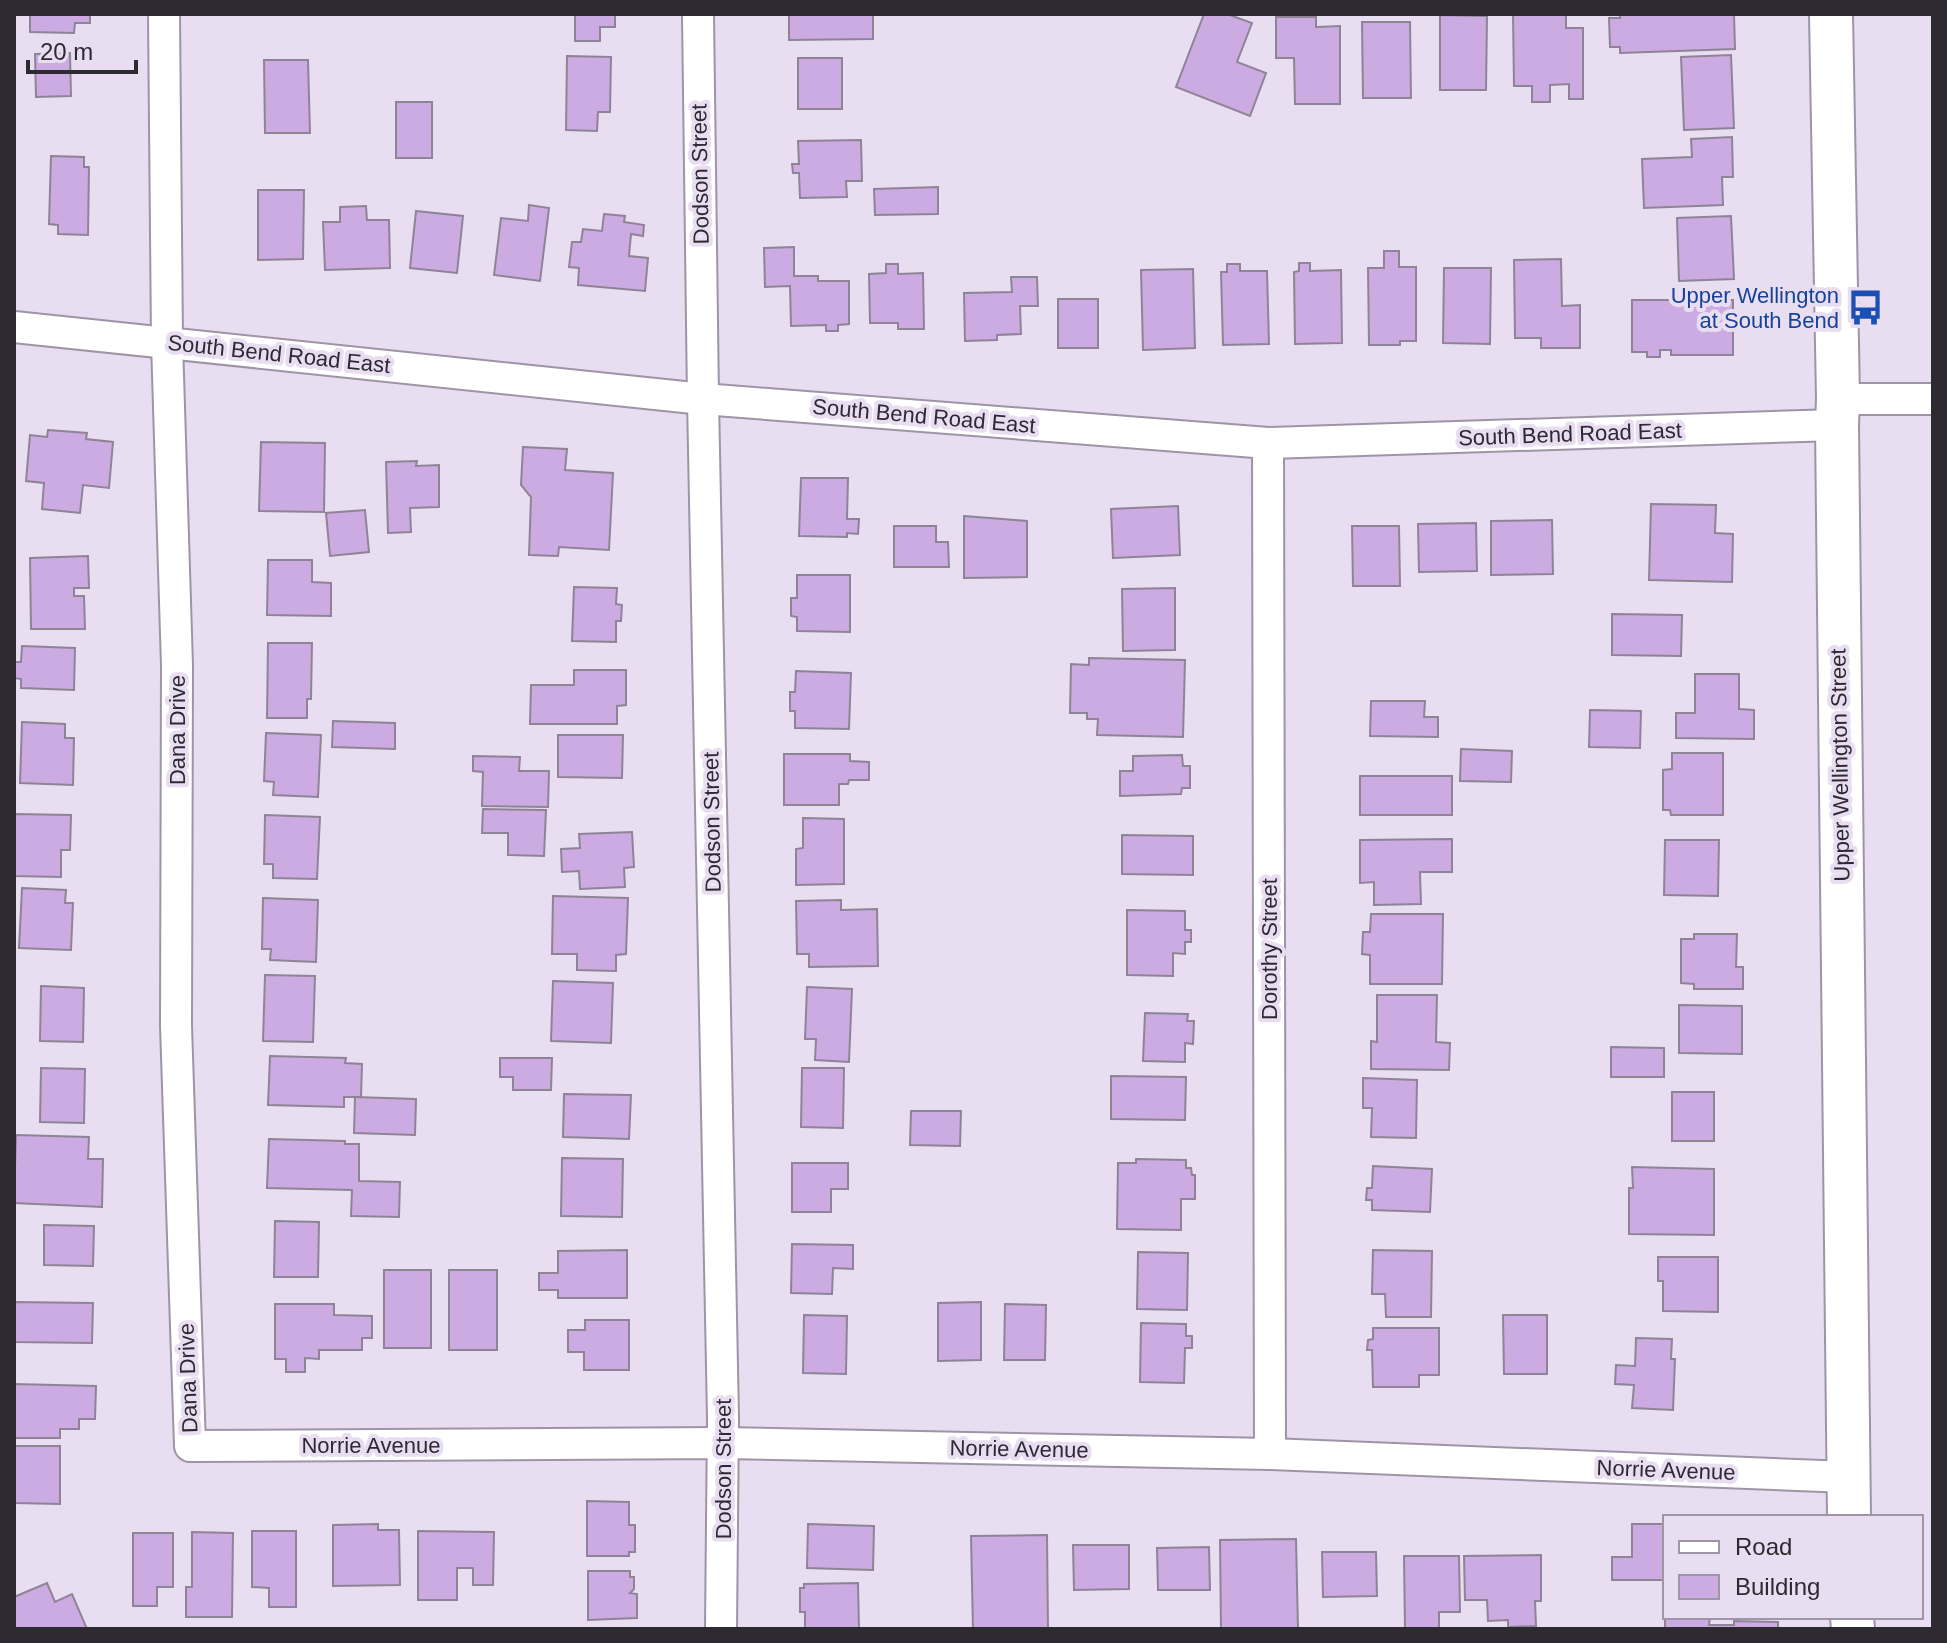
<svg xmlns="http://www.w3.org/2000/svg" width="1947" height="1643" viewBox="0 0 1947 1643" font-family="Arial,sans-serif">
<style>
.building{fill:#cbabe2;stroke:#8e8495;stroke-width:2}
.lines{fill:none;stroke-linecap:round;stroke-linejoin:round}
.minor-casing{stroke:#9f94a6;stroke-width:34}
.secondary-casing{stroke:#9f94a6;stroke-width:46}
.minor{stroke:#fff;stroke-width:30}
.secondary{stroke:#fff;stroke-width:42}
.labels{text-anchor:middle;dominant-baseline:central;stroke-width:8;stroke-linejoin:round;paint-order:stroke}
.street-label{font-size:22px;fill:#2e2a31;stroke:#e9def1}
.transit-label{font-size:22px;fill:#164399;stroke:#e9def1;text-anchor:end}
</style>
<rect width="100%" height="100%" fill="#e9def1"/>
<g class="building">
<path d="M30,14H90V23H75L74,33L30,32Z"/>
<path d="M575,14H615V27H600V41H575Z"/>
<path d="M789,14H873V39L789,40Z"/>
<path d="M1204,14H1227L1252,23L1237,62L1266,73L1250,116L1176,87Z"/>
<path d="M1513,14H1566V28H1583V99H1569V84L1550,85V102H1532V86H1514Z"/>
<path d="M1620,14H1734L1735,49L1620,53V47H1610L1609,18H1620Z"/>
<path d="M1440,15L1487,16L1486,90H1440Z"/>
<path d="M1276,17H1316V27L1340,26V104H1295L1294,58H1276Z"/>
<path d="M1362,22H1410L1411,98H1363Z"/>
<path d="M70,53L71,96L36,97L35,54Z"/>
<path d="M1731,55L1734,128L1684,130L1681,57Z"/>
<path d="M567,56L611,57L610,112H598L597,131L566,130Z"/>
<rect x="798" y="58" width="44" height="51"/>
<path d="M264,60H308L310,133H265Z"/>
<rect x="396" y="102" width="36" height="56"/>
<path d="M1732,137L1733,177H1722L1723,205L1644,208L1642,159L1692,157L1691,139Z"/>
<path d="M861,140L862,181H846L847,197L800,198L799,173H793L792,164H799L798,141Z"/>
<path d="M51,156L84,157V167H89L88,235L58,234V225L49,224Z"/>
<path d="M938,187V214L875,215L874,189Z"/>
<path d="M258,190H304L303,259L258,260Z"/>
<path d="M529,205L549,208L540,281L494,275L501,218L528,221Z"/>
<path d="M366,206L367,220H389L390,268L325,270L323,222H340V207Z"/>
<path d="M416,211L463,216L457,273L410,268Z"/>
<path d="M604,214L625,216L624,222L644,225L643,236L631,234L629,256L648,258L645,291L578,285L579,268L569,267L572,242H581L583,229L602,231Z"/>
<path d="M1731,216L1734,279L1679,281L1677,218Z"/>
<path d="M794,247V276H818V281H849V324L838,325V331H826V325L791,326L790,286L765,287L764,248Z"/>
<path d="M1384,251H1399V267H1416V341H1400V345H1369L1368,268H1384Z"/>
<path d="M1561,259L1562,306L1580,305V348H1541V338H1515L1514,260Z"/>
<path d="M1299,263H1310V271L1341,270L1342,343L1295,344L1294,272L1299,271Z"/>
<path d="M886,264H898V274L923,273L924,329H898V323H870L869,274L886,273Z"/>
<path d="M1227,264H1240V271H1267L1269,344L1223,345L1221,272H1227Z"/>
<path d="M1444,268H1491L1490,344L1443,343Z"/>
<path d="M1193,269L1195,348L1143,350L1141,270Z"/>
<path d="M1011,277H1037L1038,306H1020L1021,334L997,335V340L965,341L964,293L1012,292Z"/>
<rect x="1058" y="299" width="40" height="49"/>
<path d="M1632,300H1733V355H1671V350H1660V357H1647V352H1632Z"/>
<path d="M48,430L87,433L86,439L113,442L109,488L83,485L80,513L42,509L44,483L26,481L30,435L47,437Z"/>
<path d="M261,442L325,443L324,512L259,511Z"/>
<path d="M523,447L567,449L565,470L613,473L609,550L559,547L558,556L529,555L531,497L521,485Z"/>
<path d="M417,461L416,466L439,465V507L410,508L411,532L388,533L386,462Z"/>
<path d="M801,478H848L847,519H859L858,534L847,533V537L799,536Z"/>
<path d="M1651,504L1716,505L1715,533L1733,534L1732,582L1649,580Z"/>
<path d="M1178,506L1180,555L1113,558L1111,509Z"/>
<path d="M365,510L369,552L330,556L326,513Z"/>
<path d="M964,516L1027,521V577L964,578Z"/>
<path d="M1552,520L1553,574L1491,575V521Z"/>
<path d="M1476,523L1477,571L1419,572L1418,524Z"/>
<path d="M894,526H936V542H948L949,567H894Z"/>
<path d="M1352,526H1399L1400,586H1353Z"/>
<path d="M88,556L89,588H74V596H84L85,629H31L30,558Z"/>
<path d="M268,560H312V582L331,583V616L267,615Z"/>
<path d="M797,575H850V632L797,631V617L791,616V598H797Z"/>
<path d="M574,587L617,588L616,604L622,605L621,621H616V642L572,641Z"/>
<path d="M1175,588V650L1123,651L1122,589Z"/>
<path d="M1612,614L1682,615L1681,656L1612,655Z"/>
<path d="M268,643H312L311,699H307V718H267Z"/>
<path d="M22,646L75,648L74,690L21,688V679L14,678V662H21Z"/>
<path d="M1089,658L1185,660L1183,737L1097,735L1098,719H1087V713H1070L1071,664L1089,665Z"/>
<path d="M574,670H626V705L617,706V724H530L531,685H574Z"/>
<path d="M796,671L851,673L849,729L795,728V711H790V692H795Z"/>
<path d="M1695,674H1739V709L1754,710V739L1676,738V713H1695Z"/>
<path d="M1371,701H1425L1424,717H1438V737L1370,736Z"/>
<path d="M1590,710L1641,711L1640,748L1589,747Z"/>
<path d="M333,721L395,723V749L332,747Z"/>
<path d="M22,722L65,724V738H74L73,785L20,783Z"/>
<path d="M266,733L321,735L318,797L273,795L274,782L264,781Z"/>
<path d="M558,735H623L622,778L558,777Z"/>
<path d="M1461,749L1512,751L1511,782L1460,781Z"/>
<path d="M1672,753H1723V815H1671L1670,810H1663V770L1672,769Z"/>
<path d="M784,754H850V761L869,762V780H849L848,784H839V805H784Z"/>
<path d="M1182,755L1183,766H1190V788H1182L1181,794L1120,796V771H1133V756Z"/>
<path d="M473,756L520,757L519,771H549L548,807L482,806L483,772L473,771Z"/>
<rect x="1360" y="776" width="92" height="39"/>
<path d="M483,809L546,810L544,856L508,855V833H482Z"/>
<path d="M14,814L71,815L70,850H61V877L14,876Z"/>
<path d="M265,815L320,817L317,879L273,878V864H264Z"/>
<path d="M803,818L844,819V884L796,885V849L803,848Z"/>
<path d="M632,832L634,867L624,868L625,887L580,889L579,871L562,872L561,849L580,848L579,834Z"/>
<path d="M1122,835L1193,836V875L1122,874Z"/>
<path d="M1452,839V872H1420L1421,904L1374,905V882L1360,883V840Z"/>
<path d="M1665,840H1719L1718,896L1664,895Z"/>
<path d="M22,888L66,890L65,903H73L71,950L19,948Z"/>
<path d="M553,896L628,898L626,954L616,955V971L577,970V954H552Z"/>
<path d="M263,898L318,900L316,962L270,960L271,949H262Z"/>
<path d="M841,900V910L877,909L878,966L809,967V954H797L796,901Z"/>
<path d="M1127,910L1185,911V930H1191V942H1185V954L1173,953V976L1127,975Z"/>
<path d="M1371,914H1443L1442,984H1370V955L1362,954L1363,932H1370Z"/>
<path d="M1694,934H1737L1736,967H1743V989H1694V984L1681,983V939H1694Z"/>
<path d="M265,975L315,976L313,1042L263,1041Z"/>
<path d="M553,981L613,983L611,1043L551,1041Z"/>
<path d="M41,986L84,988L83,1042L40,1041Z"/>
<path d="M807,987L852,989L849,1062L815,1060L816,1039H805Z"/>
<path d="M1377,995H1437L1436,1042L1450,1043L1449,1070L1371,1069V1041L1377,1042Z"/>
<path d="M1679,1005L1742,1006V1054L1679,1053Z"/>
<path d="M1145,1013L1188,1014L1187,1021H1194L1193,1044L1185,1043V1062L1143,1061Z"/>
<path d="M1611,1047L1664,1048V1077H1611Z"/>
<path d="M270,1056L346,1058L345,1063L362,1064L361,1097H344V1107L268,1105Z"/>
<path d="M500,1058H552L551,1090H513V1077H500Z"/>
<path d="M41,1068L85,1069L84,1123L40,1122Z"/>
<path d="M802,1068H844L843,1128L801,1127Z"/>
<path d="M1111,1076L1186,1077L1185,1120L1111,1119Z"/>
<path d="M1363,1078L1417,1080L1416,1138L1371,1137L1372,1108H1363Z"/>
<rect x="1672" y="1092" width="42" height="49"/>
<path d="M564,1094L631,1095L629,1139L563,1137Z"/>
<path d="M355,1097L416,1099L415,1135L354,1133Z"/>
<path d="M911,1111H961L960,1146L910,1145Z"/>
<path d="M16,1135L89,1137L88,1159H103L102,1207L14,1203Z"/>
<path d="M269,1139L345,1141V1144H359V1181L400,1182L399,1217L351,1216L352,1190L267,1188Z"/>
<path d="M562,1158L623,1159L622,1217L561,1216Z"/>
<path d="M1136,1159L1186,1160V1168H1191L1192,1175H1195V1199H1181V1230L1117,1229L1118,1163H1136Z"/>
<path d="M792,1163H848V1189H831V1212H792Z"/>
<path d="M1373,1166L1432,1169L1430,1212L1372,1210V1200H1366L1367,1188H1372Z"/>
<path d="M1632,1167L1714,1169V1235L1629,1234V1188H1633Z"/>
<path d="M275,1221L319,1222L318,1277H274Z"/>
<path d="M44,1225L94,1226L93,1266L44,1265Z"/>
<path d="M792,1244L853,1245V1269L833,1268L832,1294L791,1293Z"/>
<path d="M627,1250V1298H558V1290H539V1273H558V1251Z"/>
<path d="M1373,1250L1432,1251L1431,1317H1386L1385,1294H1372Z"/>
<path d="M1138,1252L1188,1253L1187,1310L1137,1309Z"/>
<path d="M1658,1257H1718V1312L1663,1311V1281H1658Z"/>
<rect x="384" y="1270" width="47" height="78"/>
<rect x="449" y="1270" width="48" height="80"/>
<path d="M14,1302L93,1303L92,1343L14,1342Z"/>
<path d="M981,1302V1360L938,1361V1303Z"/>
<path d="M275,1304H334V1315L372,1316V1338H362V1350H319V1359L305,1358V1372H286V1359H275Z"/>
<path d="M1005,1304L1046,1305L1045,1360H1004Z"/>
<path d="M804,1315L847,1316L846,1374L803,1373Z"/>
<path d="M1503,1315H1547V1374H1504Z"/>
<path d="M585,1320H629V1370H584V1352H568V1330H585Z"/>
<path d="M1141,1323L1186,1324V1336H1192V1348H1185L1184,1383L1140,1382Z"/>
<path d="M1373,1328H1439V1375H1419V1387H1373L1372,1350H1367L1368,1340L1373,1339Z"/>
<path d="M1636,1338L1672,1339L1671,1359H1675L1673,1410L1632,1408L1634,1385L1615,1384L1616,1365L1635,1366Z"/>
<path d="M14,1384L96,1386L95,1419H79V1429H60V1438H14Z"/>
<path d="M14,1446H60V1504L14,1503Z"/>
<path d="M587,1501L629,1502V1525H635V1552H629V1556H587Z"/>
<path d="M378,1524V1530H399L400,1585L333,1586V1525Z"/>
<path d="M808,1524L874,1526L873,1570L807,1568Z"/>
<path d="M1632,1524H1665V1580H1612V1557H1632Z"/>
<path d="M252,1531H296V1607H269V1588L252,1587Z"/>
<path d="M418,1531L494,1532L493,1585H473V1568H457V1600H418Z"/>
<path d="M192,1532L233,1533L232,1617H186V1587H192Z"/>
<path d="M133,1533H173V1587H157V1606H133Z"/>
<path d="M1047,1535L1048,1629H973L971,1536Z"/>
<path d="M1296,1539L1298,1629H1221L1220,1540Z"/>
<path d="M1073,1545H1129V1589L1074,1590Z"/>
<path d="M1209,1547L1210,1590H1158L1157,1548Z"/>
<path d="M1322,1552H1376L1377,1596L1323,1597Z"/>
<path d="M1541,1555V1601H1535L1536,1626L1508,1627V1620L1488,1621L1487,1600H1465L1464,1556Z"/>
<path d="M1404,1556H1459L1460,1612H1439V1629H1405Z"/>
<path d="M588,1571H630V1577H634V1589L630,1593L637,1594V1618L588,1620Z"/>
<path d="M47,1583L55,1602L72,1594L87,1629H14V1597Z"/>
<path d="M858,1583L859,1629H805V1612H800V1588H804V1584Z"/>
<path d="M1665,1617H1710L1709,1625H1734V1621L1778,1622V1629H1665Z"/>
</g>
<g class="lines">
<defs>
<g id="minor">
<path d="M164,14L167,342L177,666L176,1026L190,1446L724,1443L1270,1454L1847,1477"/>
<path d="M698,14L703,399L723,1418L721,1629"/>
<path d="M14,327L703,399L1268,443L1837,425"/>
<path d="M1838,399H1933"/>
<path d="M1268,443L1270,1454"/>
</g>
<g id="secondary">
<path d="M1831,14L1838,399L1837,425L1849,1517"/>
<path d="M1852,1617L1853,1629"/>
</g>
</defs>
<use href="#minor" class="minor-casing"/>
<use href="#secondary" class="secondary-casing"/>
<use href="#minor" class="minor"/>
<use href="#secondary" class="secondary"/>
</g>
<defs>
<symbol id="bus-bare" viewBox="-9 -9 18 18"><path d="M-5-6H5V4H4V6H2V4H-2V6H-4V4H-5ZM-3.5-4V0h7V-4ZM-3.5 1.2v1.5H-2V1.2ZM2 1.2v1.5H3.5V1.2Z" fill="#1a4fb4" stroke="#e9def1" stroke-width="2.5" paint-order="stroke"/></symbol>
</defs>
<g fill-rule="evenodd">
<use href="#bus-bare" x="1840" y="282" width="51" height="51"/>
</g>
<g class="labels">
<g class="street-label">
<text transform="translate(700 174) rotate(-91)">Dodson Street</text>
<text transform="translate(279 354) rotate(6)">South Bend Road East</text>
<text transform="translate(924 416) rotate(5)">South Bend Road East</text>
<text transform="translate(1570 434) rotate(-2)">South Bend Road East</text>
<text transform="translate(177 730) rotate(-90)">Dana Drive</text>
<text transform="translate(1840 765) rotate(-91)">Upper Wellington Street</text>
<text transform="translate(712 822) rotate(-91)">Dodson Street</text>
<text transform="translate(1269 949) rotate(-90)">Dorothy Street</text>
<text transform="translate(188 1378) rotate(-92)">Dana Drive</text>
<text x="371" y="1445">Norrie Avenue</text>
<text transform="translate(1019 1449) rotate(1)">Norrie Avenue</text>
<text transform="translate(723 1469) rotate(-90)">Dodson Street</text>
<text transform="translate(1666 1470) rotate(2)">Norrie Avenue</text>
</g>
<g class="transit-label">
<text x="1839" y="295">Upper Wellington<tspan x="1839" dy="25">at South Bend</tspan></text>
</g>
</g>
<rect width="1947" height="1643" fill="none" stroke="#2e2a31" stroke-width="32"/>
<rect x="1663" y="1515" width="260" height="104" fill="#e9def1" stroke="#9e96a4" stroke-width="2"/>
<rect x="1679" y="1541" width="40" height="12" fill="#ffffff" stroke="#9e96a4" stroke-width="2"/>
<text x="1735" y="1555" font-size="24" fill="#2e2a31">Road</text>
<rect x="1679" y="1575" width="40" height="24" fill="#cbabe2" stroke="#9e96a4" stroke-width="2"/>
<text x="1735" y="1595" font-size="24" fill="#2e2a31">Building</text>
<path d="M28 60v12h108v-12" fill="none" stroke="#2e2a31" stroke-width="4"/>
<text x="40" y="60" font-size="24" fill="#2e2a31" stroke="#e9def1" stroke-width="6" paint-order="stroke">20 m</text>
</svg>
